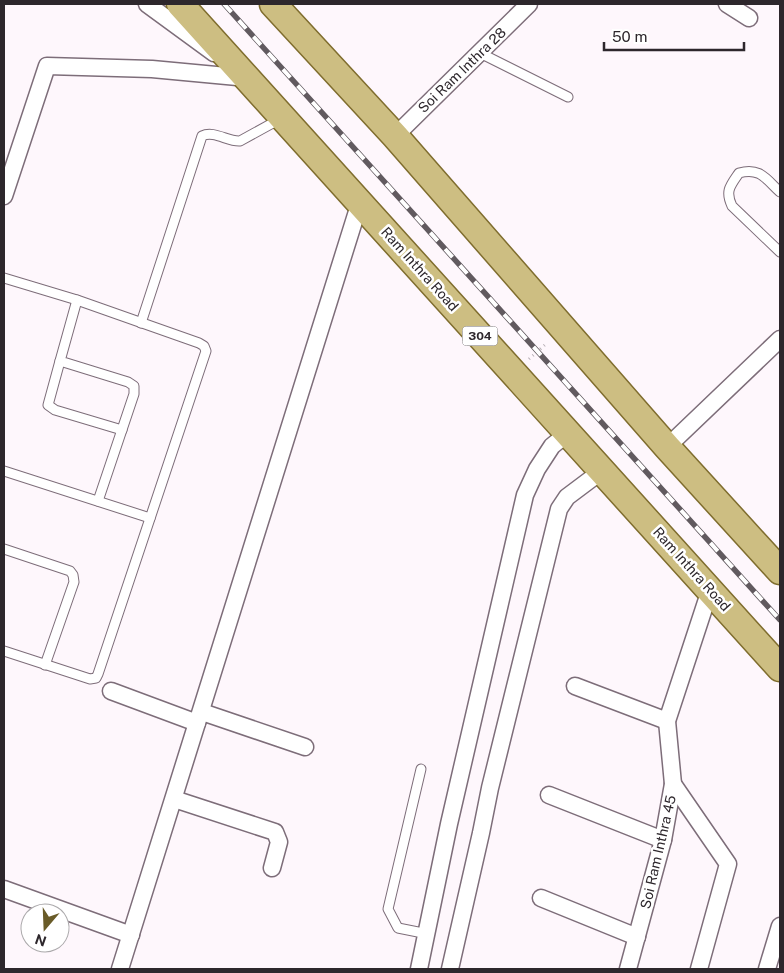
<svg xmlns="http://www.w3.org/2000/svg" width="784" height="973" viewBox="0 0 784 973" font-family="'Public Sans',sans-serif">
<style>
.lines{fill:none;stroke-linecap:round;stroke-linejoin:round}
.service-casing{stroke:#7d6d79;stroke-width:11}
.minor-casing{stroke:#7d6d79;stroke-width:19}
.primary-casing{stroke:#7f6d2e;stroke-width:29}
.path{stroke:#b6afb4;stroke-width:3;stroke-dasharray:1 4;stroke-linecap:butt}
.service{stroke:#fff;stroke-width:9}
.minor{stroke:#fff;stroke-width:16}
.primary{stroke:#cdbe82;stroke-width:26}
.rail-casing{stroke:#615a5f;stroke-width:5.5}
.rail{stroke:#fff;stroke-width:4;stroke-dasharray:11;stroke-linecap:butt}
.labels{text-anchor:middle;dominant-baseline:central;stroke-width:5;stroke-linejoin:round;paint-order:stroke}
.shield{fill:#fff;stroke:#6c686b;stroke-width:1}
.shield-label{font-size:12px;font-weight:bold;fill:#2d272c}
.street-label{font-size:14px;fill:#2d272c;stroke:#fff}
</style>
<rect width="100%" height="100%" fill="#fef7fc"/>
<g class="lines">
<defs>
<g id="service">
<path d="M480,53L568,97"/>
<path d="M780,192C766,179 760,167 739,173C730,186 725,191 732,206L780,252"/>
<path d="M4,278L77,300L199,343L204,346L206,351L98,674L96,678L90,679L4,651"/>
<path d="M77,300L60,361L128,382L134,386V394L98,501"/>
<path d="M141,323L202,136C214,130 228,142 240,141L280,119"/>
<path d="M60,361L48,405L55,410L122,430"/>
<path d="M4,471L150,518"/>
<path d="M4,549L70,571L73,575L74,582L45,665"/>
<path d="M421,769L388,909L398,928L428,934"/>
</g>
<g id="minor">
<path d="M147,4L214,53"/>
<path d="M727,4L749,18"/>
<path d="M395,136L529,4"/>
<path d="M4,196L47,66L152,69L248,78"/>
<path d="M667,447L780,339"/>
<path d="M575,686L667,721"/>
<path d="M111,691L197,723"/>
<path d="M202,712L305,747"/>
<path d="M673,784L728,864L699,969"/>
<path d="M549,795L663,840"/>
<path d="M174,799L275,832L279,842L272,868"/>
<path d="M4,889L131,935"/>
<path d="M541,898L637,937"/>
<path d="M120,969L360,202"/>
<path d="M419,969L449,824L525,495L537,469L552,446L568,433"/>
<path d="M450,969L481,833L490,788L559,509L567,497L603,470"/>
<path d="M628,969L663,840L673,784L667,721L710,590"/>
<path d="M767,969L780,926"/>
</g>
<g id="primary">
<path d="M180,4L780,668"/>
<path d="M273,4L395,136L667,447L780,571"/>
</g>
</defs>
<use href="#service" class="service-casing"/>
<use href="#minor" class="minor-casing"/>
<use href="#primary" class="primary-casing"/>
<path class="path" d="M529,359L547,343"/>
<use href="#service" class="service"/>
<use href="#minor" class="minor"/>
<use href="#primary" class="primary"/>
<defs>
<path id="rail" d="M224,4L780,620"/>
</defs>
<use href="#rail" class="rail-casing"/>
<use href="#rail" class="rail"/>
</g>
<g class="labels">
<rect class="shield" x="462.5" y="326.5" width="35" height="19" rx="4"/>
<g class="shield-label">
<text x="480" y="336">304</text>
</g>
<g class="street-label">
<text transform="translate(462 70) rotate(-44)">Soi Ram Inthra 28</text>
<text transform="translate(420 269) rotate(48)">Ram Inthra Road</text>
<text transform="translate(692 569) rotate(48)">Ram Inthra Road</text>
<text transform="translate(658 852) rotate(-77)">Soi Ram Inthra 45</text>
</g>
</g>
<rect width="784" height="973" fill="none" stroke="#2d272c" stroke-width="10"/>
<g transform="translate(45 928) rotate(199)"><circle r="24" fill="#ffffff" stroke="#aba9ab"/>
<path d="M0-4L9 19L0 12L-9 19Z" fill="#695b28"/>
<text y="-8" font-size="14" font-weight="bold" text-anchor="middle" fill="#2d272c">N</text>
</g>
<path d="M604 42v8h140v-8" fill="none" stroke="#2d272c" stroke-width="2.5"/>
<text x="612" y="42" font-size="15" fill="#2d272c" stroke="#ffffff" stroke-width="4" paint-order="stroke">50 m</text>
</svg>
